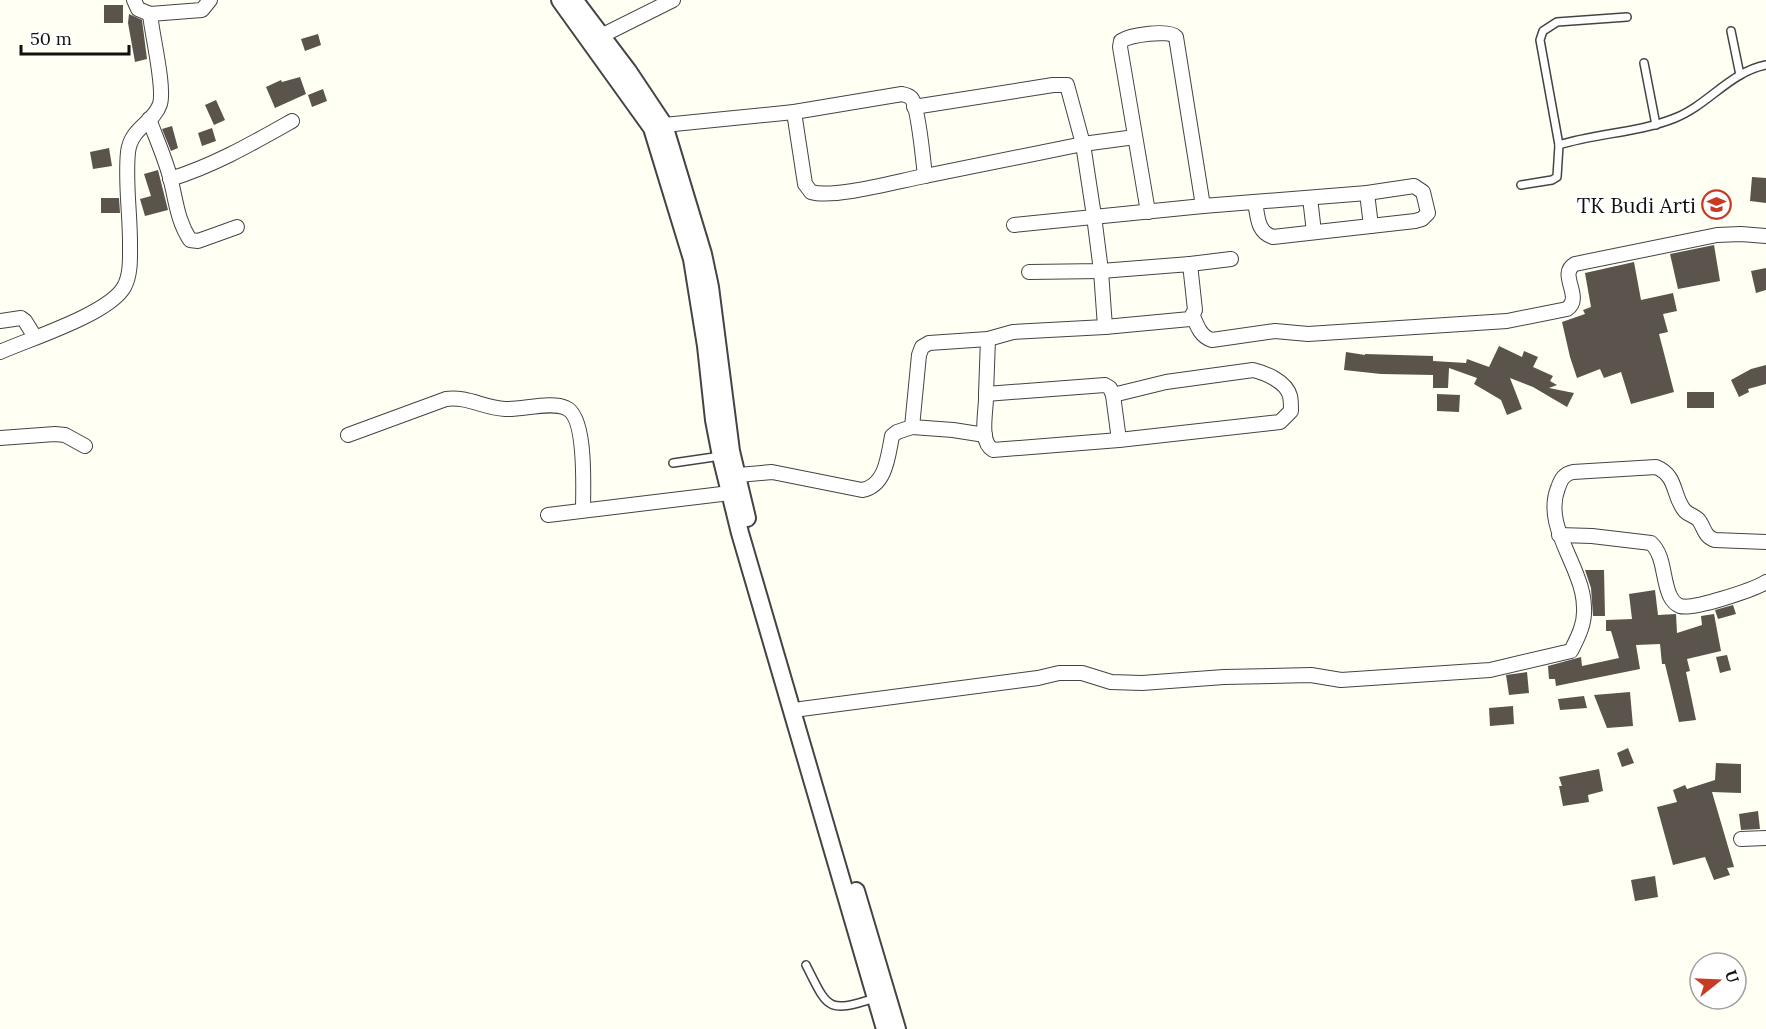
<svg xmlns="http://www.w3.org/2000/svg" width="1766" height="1029" viewBox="0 0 1766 1029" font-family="Lora,serif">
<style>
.building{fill:#5a544c}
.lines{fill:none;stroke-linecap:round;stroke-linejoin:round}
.service-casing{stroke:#444;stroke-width:10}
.minor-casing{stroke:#444;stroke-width:16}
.tertiary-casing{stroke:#444;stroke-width:20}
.service{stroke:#fff;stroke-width:7}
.minor{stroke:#fff;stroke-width:14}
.tertiary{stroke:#fff;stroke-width:16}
.labels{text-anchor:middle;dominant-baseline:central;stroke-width:6;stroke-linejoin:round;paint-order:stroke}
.poi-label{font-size:21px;fill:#111;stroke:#fff;text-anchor:end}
</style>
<rect width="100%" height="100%" fill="#fffff4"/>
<g class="building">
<rect x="104" y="5" width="19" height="18"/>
<path d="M129,14L142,20L147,59L135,62L128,23Z"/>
<path d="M318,34L321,45L305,51L301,39Z"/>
<path d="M300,77L306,94L275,108L266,87L281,80L282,82Z"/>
<path d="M323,89L327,101L312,107L308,95Z"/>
<path d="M216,100L225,120L214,125L205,105Z"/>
<path d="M172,126L178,148L171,151L162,129Z"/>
<path d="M212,128L216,141L202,146L198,133Z"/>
<path d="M109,148L112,166L93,169L90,152Z"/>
<path d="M158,170L168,210L145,216L140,199L151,196L144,174Z"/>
<path d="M1752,177L1766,178V203L1750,201Z"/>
<path d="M101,198H119L120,213H101Z"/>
<path d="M1714,245L1720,281L1678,289L1670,254Z"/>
<path d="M1634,262L1641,300L1673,293L1677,311L1663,314L1668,332L1659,334L1674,392L1631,404L1621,372L1604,378L1600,369L1577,378L1570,357L1562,322L1585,314L1583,310L1591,307L1585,273Z"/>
<path d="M1766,268V290L1756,293L1751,271Z"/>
<path d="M1499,346L1522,357L1524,351L1538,357L1533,367L1553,376L1550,381L1557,385L1549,388L1574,393L1567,407L1533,387L1510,378L1522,409L1507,415L1501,400L1474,384L1477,378L1449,368L1448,388H1433V375L1381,374L1344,370L1346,352L1365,355V354L1433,356V361L1466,363L1467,359L1489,367Z"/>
<path d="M1766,365V384L1748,389L1749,392L1739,397L1731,380L1751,369Z"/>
<rect x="1687" y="392" width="27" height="16"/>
<path d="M1437,394L1460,395L1459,412L1437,411Z"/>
<path d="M1585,570H1604L1605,616H1593L1591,588Z"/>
<path d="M1655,590L1658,615L1676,614L1677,633L1702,625L1701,616L1714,614L1721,651L1687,659L1690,671L1686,672L1696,720L1679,722L1665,664H1662L1660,644L1636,645L1640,669L1556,686L1555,679H1549L1548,666L1581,657L1582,666L1619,658L1611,631H1606V620L1632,619L1629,594Z"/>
<path d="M1733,605L1736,614L1718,619L1715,610Z"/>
<path d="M1727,655L1731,670L1720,673L1716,657Z"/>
<path d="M1527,672L1529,693L1509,695L1506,675Z"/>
<path d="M1630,692L1633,726L1607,728L1594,695Z"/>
<path d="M1584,696L1587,708L1560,710L1558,699Z"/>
<path d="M1513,706L1514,724L1490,726L1489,708Z"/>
<path d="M1628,748L1634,763L1622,767L1617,753Z"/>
<path d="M1716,763L1741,764V793L1712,792L1734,867L1727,868L1730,875L1714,880L1705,857L1673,865L1657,807L1677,802L1673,790L1685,785L1687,789L1715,780Z"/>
<path d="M1599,769L1603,791L1588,795L1589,802L1563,806L1559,786H1562L1559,777Z"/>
<path d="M1758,811L1760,829L1741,830L1739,814Z"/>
<path d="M1655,876L1658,897L1635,901L1631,880Z"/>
</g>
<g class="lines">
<defs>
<g id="service">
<path d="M1731,31L1740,75"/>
<path d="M1644,63L1656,125"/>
<path d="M1559,145L1540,40L1543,31L1557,22L1627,17"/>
<path d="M1521,185L1552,180L1557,177L1559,145C1596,133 1638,133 1675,118C1708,105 1730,72 1766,65"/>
<path d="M673,463L721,456"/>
<path d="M806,965C828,1008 826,1014 875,998"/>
</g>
<g id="minor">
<path d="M134,0L138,9L150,14"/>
<path d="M601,36L673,0"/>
<path d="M794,112L805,184L811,192C834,199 898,181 925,176"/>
<path d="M149,119C156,138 165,158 170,177C176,200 177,220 190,240L198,241L237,227"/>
<path d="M664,125L794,112L902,94C906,95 911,96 913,101C919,114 923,159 925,176L1083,144L1135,137"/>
<path d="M170,179C213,166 253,143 292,121"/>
<path d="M1367,193L1371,226"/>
<path d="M1310,198L1314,232"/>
<path d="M1148,212L1120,47L1121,41C1130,35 1169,29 1176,37L1203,206"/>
<path d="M1014,225L1203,206L1367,193L1414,186L1423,192L1428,213L1422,219L1415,221L1273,237C1257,232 1258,217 1255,202"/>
<path d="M1190,264L1231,259"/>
<path d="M1029,272L1101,271L1190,264L1195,310L1190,319L1105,327"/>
<path d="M1193,316C1197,326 1201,337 1212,340L1275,331L1308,334L1507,321L1567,309C1584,297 1557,274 1575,264L1717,235L1741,234L1766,236"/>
<path d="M0,321L21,318L25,321L35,337"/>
<path d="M988,339L986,394L1105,385L1110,388L1113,395L1119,440"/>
<path d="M0,352C29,339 109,314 124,287C131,275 130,257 130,243C130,212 125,182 128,152C131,127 154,123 160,104C165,87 152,35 150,14L202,10L210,0"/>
<path d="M986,394C987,409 978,441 993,450L1119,440L1280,422L1291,411C1291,406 1291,400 1290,396C1286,381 1265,373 1253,370L1166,382L1113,395"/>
<path d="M912,427L953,430L985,435"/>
<path d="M348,435L446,399C467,396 484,408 505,409C522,410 551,401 566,408C587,417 583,489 583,510"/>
<path d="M0,438L55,434L65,435L85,446"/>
<path d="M727,476L772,472L862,490C886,486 888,456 892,436L897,432L912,427L919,355L922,347L929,343L988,339L1013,332L1105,327L1101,271L1094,216L1083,144L1067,85H1053L914,107"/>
<path d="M548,515L730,493"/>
<path d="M1559,535L1592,536L1651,543C1665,556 1662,579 1670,596C1672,600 1675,604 1680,606C1693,610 1753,590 1766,582"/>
<path d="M801,709L1038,678L1059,673H1082L1111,682L1142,683L1224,677L1311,675L1341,680L1490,670L1571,651C1578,637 1585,624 1584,608C1584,597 1581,586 1577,576C1567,548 1546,518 1558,488C1561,479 1564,474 1573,472L1656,467C1678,476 1672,496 1685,511C1690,516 1697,516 1700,522C1705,530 1705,537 1715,540L1766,542"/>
<path d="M1741,839L1766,838"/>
</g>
<g id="tertiary">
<path d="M560,0L652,128L692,259L706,346L714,420L721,456L740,533L885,1029"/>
<path d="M575,1L628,71L664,125L703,254L710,287L731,451L747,518"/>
<path d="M856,891L897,1029"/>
</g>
</defs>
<use href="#service" class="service-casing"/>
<use href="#minor" class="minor-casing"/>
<use href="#tertiary" class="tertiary-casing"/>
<use href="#service" class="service"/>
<use href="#minor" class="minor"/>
<use href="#tertiary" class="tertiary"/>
</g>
<defs>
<symbol id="school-ring" viewBox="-11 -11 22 22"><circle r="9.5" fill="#fff" stroke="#c83a21" stroke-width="1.5"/><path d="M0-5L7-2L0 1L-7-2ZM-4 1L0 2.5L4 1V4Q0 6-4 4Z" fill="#c83a21"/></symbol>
</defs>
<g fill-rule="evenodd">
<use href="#school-ring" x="1700" y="188" width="33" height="33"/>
</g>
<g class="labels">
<g class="poi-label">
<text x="1696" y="205">TK Budi Arti</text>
</g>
</g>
<g transform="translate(1718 981) rotate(72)"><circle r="28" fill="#ffffff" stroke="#a0a0a0" stroke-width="1.5"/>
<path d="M0-4.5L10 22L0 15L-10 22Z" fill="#c83a21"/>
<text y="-9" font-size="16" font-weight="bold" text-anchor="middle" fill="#111111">U</text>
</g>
<path d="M21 45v9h108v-9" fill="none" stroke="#111111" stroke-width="3"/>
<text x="30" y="45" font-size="18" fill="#111111" stroke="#ffffff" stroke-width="4.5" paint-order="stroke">50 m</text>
</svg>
